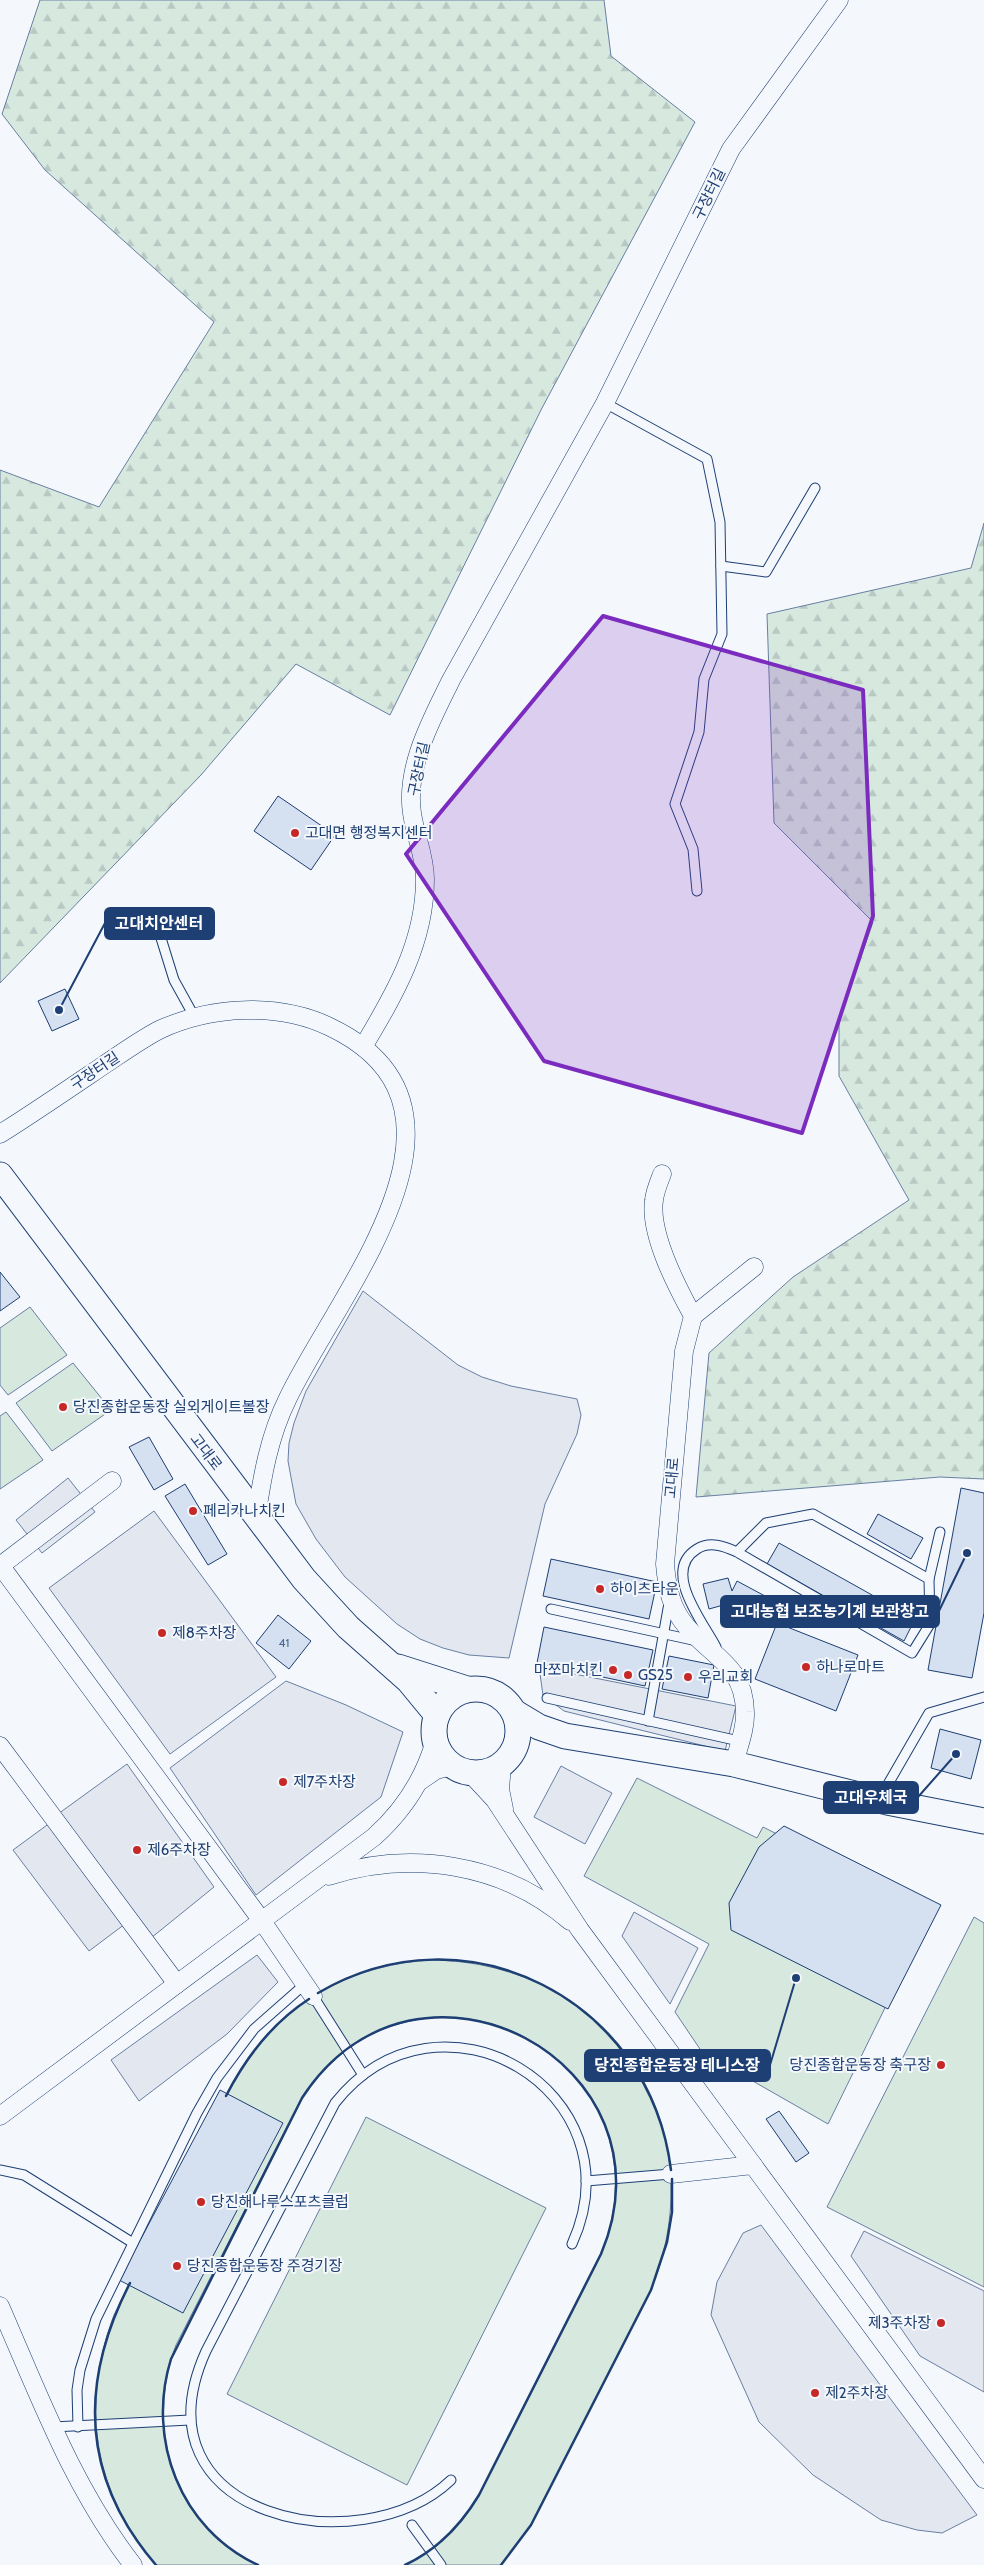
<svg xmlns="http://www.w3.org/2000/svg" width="984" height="2565" viewBox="0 0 984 2565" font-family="Cabin,'Noto Sans KR',sans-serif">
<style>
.green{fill:#d7e8df;stroke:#687fa3}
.forest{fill:url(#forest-firs);stroke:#687fa3}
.parking{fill:#e3e8f0;stroke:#687fa3}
.building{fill:#d5e0f0;stroke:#1d3f73}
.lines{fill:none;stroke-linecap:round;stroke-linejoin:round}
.lane-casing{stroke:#1d3f73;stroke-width:11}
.street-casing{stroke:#1d3f73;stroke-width:19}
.secondary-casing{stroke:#1d3f73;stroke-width:27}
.lane{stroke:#f4f7fb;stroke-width:9}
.street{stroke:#f4f7fb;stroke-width:18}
.secondary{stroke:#f4f7fb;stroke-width:25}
.wall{stroke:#1d3f73;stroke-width:2.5}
.marked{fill:#7b2cbf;fill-opacity:0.2;stroke:#7b2cbf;stroke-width:4;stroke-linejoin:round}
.poi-dot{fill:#c62828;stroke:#f4f7fb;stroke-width:2}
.labels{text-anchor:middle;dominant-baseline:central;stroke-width:4;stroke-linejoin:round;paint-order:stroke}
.number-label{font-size:12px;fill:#4b6792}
.street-label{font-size:15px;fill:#1d3f73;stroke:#f4f7fb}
.poi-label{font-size:15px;fill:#1d3f73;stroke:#f4f7fb;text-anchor:start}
.leader{fill:none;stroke:#1d3f73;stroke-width:2}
.callout-dot{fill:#1d3f73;stroke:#f4f7fb;stroke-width:2}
.callout{fill:#1d3f73;stroke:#1d3f73;stroke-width:2}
.callout-label{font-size:16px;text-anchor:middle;font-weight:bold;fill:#fff}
</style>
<defs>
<pattern id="forest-firs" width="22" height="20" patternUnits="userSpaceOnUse" patternTransform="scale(1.25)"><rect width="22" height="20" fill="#d7e8df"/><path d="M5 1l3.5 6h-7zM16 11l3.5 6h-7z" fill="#b8c8c3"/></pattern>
</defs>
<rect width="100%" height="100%" fill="#f4f7fb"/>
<g class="green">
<path d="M30,1307L67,1355L8,1395L0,1385V1328Z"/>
<path d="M73,1363L111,1410L52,1451L16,1403Z"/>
<path d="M6,1412L43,1460L0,1489V1416Z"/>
<path d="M637,1778L757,1838L763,1827L932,1912L828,2124L702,2052L675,2012L709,1944L584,1876Z"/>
<path d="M974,1917L984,1923V2287L827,2207Z"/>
<path d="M431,1960C610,1962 718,2125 651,2290L531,2525L501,2565H405C437,2549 461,2525 479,2495L604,2247C672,2054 417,1926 302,2098L176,2345C144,2428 174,2526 258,2565H156C93,2491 80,2405 114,2315C138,2264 165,2215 190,2166C209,2129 226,2089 250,2056C292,1996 360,1964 431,1960Z"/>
<path d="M366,2117L546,2208L407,2485L227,2394Z"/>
</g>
<g class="forest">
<path d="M40,0H604L611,56L695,122L542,408L390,715L296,664L201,775L0,983V470L99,507L214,322L45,170L2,114Z"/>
<path d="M984,523V1479L940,1477L696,1497L709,1353L793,1277L909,1200L839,1076V1020L873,922L774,823L767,614L971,568Z"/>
</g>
<g class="parking">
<path d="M363,1291L458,1365L482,1377L511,1386L577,1399L581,1415L577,1434L545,1504L509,1658L469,1655L443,1648L420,1639L397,1624L345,1577L316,1539L296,1504L288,1461L289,1443L294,1423L306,1391Z"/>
<path d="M68,1478L95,1512L42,1553L16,1520Z"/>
<path d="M154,1511L276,1677L170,1754L49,1588Z"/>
<path d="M539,1667L736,1706L725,1751L564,1711L543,1695Z"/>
<path d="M286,1681L346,1705L403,1732L381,1797L256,1895L170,1768Z"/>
<path d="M127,1764L214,1887L151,1938L58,1814Z"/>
<path d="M561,1766L612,1793L585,1844L534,1817Z"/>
<path d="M58,1817L133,1918L89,1951L13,1850Z"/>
<path d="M634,1912L698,1948L670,2004L622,1936Z"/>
<path d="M257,1955L278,1982L227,2034L139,2101L111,2060Z"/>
<path d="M761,2225L977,2515L942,2533L917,2530L881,2520L813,2475L759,2422L711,2315L717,2282L743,2233Z"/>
<path d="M864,2231L984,2291V2392L920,2356L851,2256Z"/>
</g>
<g class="building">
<path d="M278,796L335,835L311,870L254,831Z"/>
<path d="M65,989L79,1019L52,1031L38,1001Z"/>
<path d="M0,1272L20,1297L0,1311Z"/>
<path d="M149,1437L173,1479L154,1490L129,1447Z"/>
<path d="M185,1484L227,1554L208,1565L165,1496Z"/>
<path d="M961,1488L984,1493V1613L972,1678L928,1670Z"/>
<path d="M878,1514L923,1538L911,1559L867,1534Z"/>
<path d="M779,1543L915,1619L904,1641L767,1564Z"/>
<path d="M551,1559L657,1582L649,1619L543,1596Z"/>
<path d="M728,1578L732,1591L737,1581L778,1603L765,1626L727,1604L709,1609L703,1584Z"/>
<path d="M278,1615L311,1641L289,1669L256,1643Z"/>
<path d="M777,1623L858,1655L836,1711L755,1679Z"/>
<path d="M544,1627L653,1650L645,1686L537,1663Z"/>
<path d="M669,1656L714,1665L708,1698L662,1689Z"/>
<path d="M940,1729L981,1740L971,1779L931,1768Z"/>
<path d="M784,1826L941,1905L888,2009L731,1930L729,1903L759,1847Z"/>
<path d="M220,2090L283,2123L183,2313L119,2280Z"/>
<path d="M779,2111L809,2153L796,2162L766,2119Z"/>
</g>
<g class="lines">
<defs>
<g id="lane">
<path d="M605,403L707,459L720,522L722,634L704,679L699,732L675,804L693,849L697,891"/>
<path d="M721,566L766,572L815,488"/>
<path d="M156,922L174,980L195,1018"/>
<path d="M929,1579L940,1532"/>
<path d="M551,1609L697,1641"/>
<path d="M716,1647C703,1622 661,1571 697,1549C710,1541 724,1546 737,1552L912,1653L930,1624L929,1579L813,1514L766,1523L737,1552"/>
<path d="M547,1698L739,1741"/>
<path d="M648,1721L669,1603"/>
<path d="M880,1798L929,1713L984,1697"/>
<path d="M313,1996L363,2075"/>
<path d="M0,2170L24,2175L133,2243"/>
<path d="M586,2181L671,2174"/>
<path d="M53,2427L190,2420"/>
<path d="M78,2427L77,2390L80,2370L96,2319L197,2113L217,2078L254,2029L305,1984"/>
<path d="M451,2480C362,2565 130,2519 206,2351L335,2103C439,1972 641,2092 572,2244"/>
<path d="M412,2525L441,2565"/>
</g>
<g id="street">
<path d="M363,1047C394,995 425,943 425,879C425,856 415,835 412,813C405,767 432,719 451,680L605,403L731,149L839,0"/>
<path d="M0,1134C35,1112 70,1088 104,1065C122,1053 140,1040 159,1030C211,1006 278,1002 330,1027C500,1108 338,1293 288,1398C269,1436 262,1477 256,1519"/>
<path d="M662,1174C659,1182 655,1191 654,1200C649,1234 677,1287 693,1316L684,1351L665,1564C667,1588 671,1609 687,1627C712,1657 744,1665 745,1712C746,1728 738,1748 734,1764"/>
<path d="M693,1316L754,1267"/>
<path d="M0,1565L262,1921L313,1996"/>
<path d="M0,1566L112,1481"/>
<path d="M0,1746L177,1984"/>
<path d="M502,1765L500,1789L504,1809"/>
<path d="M470,1773L495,1800L580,1930L984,2479"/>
<path d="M420,1781L436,1770L452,1766"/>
<path d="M329,1876C411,1850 503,1863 570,1921"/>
<path d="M0,2116L374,1837C403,1811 424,1779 435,1741"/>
<path d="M671,2174L753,2165"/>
<path d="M0,2306C39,2395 73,2488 133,2565"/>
</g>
<g id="secondary">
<path d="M0,1175L304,1579L348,1627L409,1681L437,1715"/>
<path d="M398,1667L467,1689"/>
<circle cx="476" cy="1731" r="42"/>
<path d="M514,1712L539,1727L565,1736L734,1764L887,1802L984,1821"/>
</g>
</defs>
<use href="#lane" class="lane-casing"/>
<use href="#street" class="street-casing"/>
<use href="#secondary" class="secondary-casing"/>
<use href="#lane" class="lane"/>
<use href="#street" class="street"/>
<use href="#secondary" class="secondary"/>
<g class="wall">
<path d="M318,1993C467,1905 650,2000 671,2170"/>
<path d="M226,2096C246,2057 272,2023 309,1999"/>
<path d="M130,2283C79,2382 81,2478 156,2565"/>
<path d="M258,2565C180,2529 146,2439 171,2359L302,2098C417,1921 682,2063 601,2254L479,2495C461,2525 437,2550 405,2565"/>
<path d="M501,2565L531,2525L651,2290L667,2242L672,2212V2179"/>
</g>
</g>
<path class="marked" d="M603,616L863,690L873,916L802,1133L544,1061L406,854Z"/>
<g class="poi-dot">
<circle cx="295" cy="833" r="5"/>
<circle cx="63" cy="1407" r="5"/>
<circle cx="193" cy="1511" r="5"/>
<circle cx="600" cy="1589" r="5"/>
<circle cx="162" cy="1633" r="5"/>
<circle cx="806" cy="1667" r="5"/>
<circle cx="613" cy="1670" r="5"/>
<circle cx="628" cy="1675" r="5"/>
<circle cx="688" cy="1677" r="5"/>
<circle cx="283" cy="1782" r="5"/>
<circle cx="137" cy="1850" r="5"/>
<circle cx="941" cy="2065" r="5"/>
<circle cx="201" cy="2202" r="5"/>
<circle cx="177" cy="2266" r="5"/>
<circle cx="941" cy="2323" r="5"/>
<circle cx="815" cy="2393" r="5"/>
</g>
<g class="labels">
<g class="number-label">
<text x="284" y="1642">41</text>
</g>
<g class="street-label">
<text transform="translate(709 194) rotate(-64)">구장터길</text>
<text transform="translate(419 769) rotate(-78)">구장터길</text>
<text transform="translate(95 1071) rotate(-34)">구장터길</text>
<text transform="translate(206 1452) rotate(53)">고대로</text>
<text transform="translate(672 1478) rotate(-85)">고대로</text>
</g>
<g class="poi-label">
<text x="305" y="833">고대면 행정복지센터</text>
<text x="73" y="1407">당진종합운동장 실외게이트볼장</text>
<text x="203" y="1511">페리카나치킨</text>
<text x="610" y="1589">하이츠타운</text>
<text x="172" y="1633">제8주차장</text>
<text x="816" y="1667">하나로마트</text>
<text x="603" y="1670" text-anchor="end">마쪼마치킨</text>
<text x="638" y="1675">GS25</text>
<text x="698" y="1677">우리교회</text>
<text x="293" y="1782">제7주차장</text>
<text x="147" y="1850">제6주차장</text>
<text x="931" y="2065" text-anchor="end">당진종합운동장 축구장</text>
<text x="211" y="2202">당진해나루스포츠클럽</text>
<text x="187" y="2266">당진종합운동장 주경기장</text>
<text x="931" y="2323" text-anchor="end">제3주차장</text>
<text x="825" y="2393">제2주차장</text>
</g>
</g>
<path class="leader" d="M59 1010L105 923M967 1553L939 1611M956 1754L918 1797M796 1978L770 2065"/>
<g class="callout-dot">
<circle cx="59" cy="1010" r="5"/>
<circle cx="967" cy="1553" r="5"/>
<circle cx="956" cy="1754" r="5"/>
<circle cx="796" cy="1978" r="5"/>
</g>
<g class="callout">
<rect x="105" y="908" width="109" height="31" rx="5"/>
<rect x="721" y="1596" width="218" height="31" rx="5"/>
<rect x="824" y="1782" width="94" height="31" rx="5"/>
<rect x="585" y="2050" width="185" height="31" rx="5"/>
</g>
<g class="callout-label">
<text x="159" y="929">고대치안센터</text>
<text x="830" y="1617">고대농협 보조농기계 보관창고</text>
<text x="871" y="1803">고대우체국</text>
<text x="677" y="2071">당진종합운동장 테니스장</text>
</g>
</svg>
